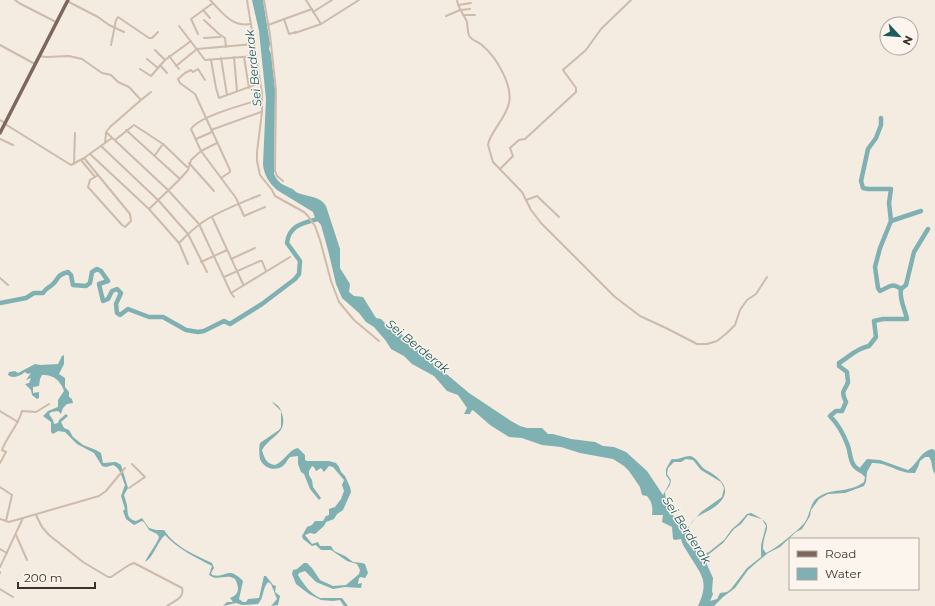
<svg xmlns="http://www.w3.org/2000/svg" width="935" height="606" viewBox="0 0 935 606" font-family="Montserrat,sans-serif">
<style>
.water{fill:#7fb0b2;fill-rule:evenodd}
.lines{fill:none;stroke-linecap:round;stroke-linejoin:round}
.river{stroke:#7fb0b2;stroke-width:4.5}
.minor{stroke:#cdbbac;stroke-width:2}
.primary{stroke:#7d675c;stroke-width:3.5}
.labels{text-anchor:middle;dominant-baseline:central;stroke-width:3;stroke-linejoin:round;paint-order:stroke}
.water-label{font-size:12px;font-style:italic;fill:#1f5a5e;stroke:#fbf5ee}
</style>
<rect width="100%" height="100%" fill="#f4ebe1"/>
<g class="water">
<path d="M252,0H263L270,44L269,49L271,54L275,89L274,174C278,183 282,184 290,188C294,189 295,192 298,193C308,197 320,196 326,206L340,249V268L350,284L349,292L354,296L363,297L376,318L381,319L390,328L399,330L405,339L469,393L511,421L520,426L527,428H542L548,434H553L571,439L595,442L603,446L614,447L626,452L647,471L663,495L669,484L670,481L666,475V469L671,460L672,459C679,460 684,456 690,456C697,457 700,467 706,470C727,481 734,495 710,510C706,512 701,514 697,517C690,523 685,532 686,541L692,548L702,555L709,552L724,540L732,529L739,523L747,514L751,513C778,526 763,527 763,549L766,553C774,550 800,529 805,522C810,515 810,503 817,498C831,487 848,494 864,482L865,477L858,470L867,459L880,460L908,470C917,465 921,450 933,449L935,451V474C931,469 933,462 929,457H925L920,461L918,467L915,473C898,474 888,462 872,463L867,472L866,482L864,486L845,493L828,494L819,499L811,510L810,516L802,529L796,532L780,547L768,553L756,563L748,570L735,588L723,597L714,606H698C710,580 701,575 688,553C685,547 683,547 681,539L675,540L673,539L672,527L662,522L663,515H652C653,507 652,502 647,496L642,495L640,487L629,471L624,466L613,459L580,453L561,447L542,445L522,438L509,437L490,425L474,411L472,410L470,414H464L467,408L458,395L447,391L434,376L412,364L404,356L391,349L386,341L374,327L366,322L359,313L342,298L336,284L329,254L321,225L315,218L313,212L277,190C269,183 264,175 263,164L266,99L259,31ZM686,459L693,460L701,470L721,482L724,488L722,497L701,512L685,531L681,523L667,510L665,492L670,485L671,480L667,474L668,468L674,462H681ZM748,515L762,519L766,526L761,545V557L747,568L731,589L727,592L720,593L717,599L710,601L713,594L712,591L713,578L704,558L723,543L734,529L741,524Z"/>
<path d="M64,355V364L59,374L65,378V387L69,392V397L72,399L73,403L67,404L63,408L61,414L58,411L51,412L49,414L53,420L54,424L58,423L59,420L66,414L68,416L61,422L64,428L69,430L73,437L83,445L96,450L101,453L103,463L116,462L121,465L128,488L124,495C125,498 126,501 127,505C128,512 126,519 136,521L142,518L149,528L156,530H164C175,547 195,555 212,563L214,568L211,573L212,575C227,579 227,565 243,581L239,599L243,602H246L248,599L259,598L264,576H266L273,585L276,586L275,592L280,596L278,605L271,606L277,599L271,584L268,582C262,589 264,598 258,604L242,605L236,603L223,606L227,602H233L230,598C239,595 240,588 235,579C226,573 218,582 209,575L212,566C195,557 178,549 165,535C157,542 154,557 145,562C148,555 158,542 159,537L157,534L149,530L144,522L142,521L134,525L126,519L123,511L125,509L121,496L125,485C122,478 120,467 113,465L106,467L102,466L94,453L77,444L65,432L58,431L53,434L51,432V422L43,416L48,411L58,407V400L64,391C61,381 53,374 42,375L40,379L39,386L33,387V393L39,392V398L37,399L32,395L31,390L25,384L29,383L31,378L26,380L31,373L28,374L25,372C20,376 13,379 8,375L9,372L15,371L18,373L35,364L40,365L58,364L62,356Z"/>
<path d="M272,402C277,404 281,408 282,414C288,434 271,435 262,450C264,457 266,464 275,465C286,460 288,450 298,448L305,455V460L307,461H329L336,463L339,467L341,472L345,476L350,487L351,492L343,510L337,514L334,519L326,522L324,526L315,534L310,533L305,535L312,544L318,542L320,546H331L334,551L345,556L353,562L362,563L365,564L368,573L365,578L361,577L359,578L358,584L362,583L361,588L345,587L333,589L316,582L305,571L299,573L298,575C304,585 310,593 320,598H342L348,606H344L340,600L333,601L321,600L309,594L296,584L292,574L293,570L297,569L304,563H307L312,568L320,580L333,586L346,585L359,574L360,570L357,564L347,561L331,550H321L316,545L312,546L303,539L302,536L307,527L312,525L315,521H323L326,516L329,515V509L335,507L341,499L344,491L342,485L344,480L333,467L329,466L324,472L321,468L316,471L314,467L312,466L309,471V475L312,480L313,487L321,498L319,500L310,489L304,474L301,472L298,464V456L290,457C288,459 286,463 284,465C276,472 264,469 260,459C259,454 259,447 260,443L279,430L281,427V411Z"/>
</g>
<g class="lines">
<g class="river">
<path d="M881,118V125L876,138L868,149L861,181L863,188L868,189H891L889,203L891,221L880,248L875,267L878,288L880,291C890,287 891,282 901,289"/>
<path d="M891,221L921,211"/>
<path d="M0,303L26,298L34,293H43C46,288 49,288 53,284C60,278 55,276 68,272L71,275L73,285L86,286L90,283L92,272L97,269L101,271L108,281L99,284L103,301L108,299L112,291L117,289L121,293L116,304L117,313L120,315L128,309L149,317H163L186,330L198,332L204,331L224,321L230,324L262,304L295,279L299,274L300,261L287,243C289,224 305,223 321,218"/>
<path d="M863,472C859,470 855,468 853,464C850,459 850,452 848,446C844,435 838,424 830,416L836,411H842L846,402C840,389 845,392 848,382C848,380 847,375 847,372L839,366V363C849,357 857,348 869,346L876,337L874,321L883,319H907C905,309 899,299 901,289L906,285L914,252L928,229"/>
</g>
<g class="minor">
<path d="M15,0L19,3L56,22"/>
<path d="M210,0C223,13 231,27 251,24"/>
<path d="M247,0L262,93V112L257,152V161L260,175L272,190L275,196L304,212L308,216L315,226L320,240L331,281L339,302L354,320L379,341"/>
<path d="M264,0L270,35L276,90L275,171L277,176L283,181"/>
<path d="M306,0L321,24"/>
<path d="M457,0C458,9 464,14 467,22C468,27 467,33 470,37C473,41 479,42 483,46C496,57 513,85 509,103C506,117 494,128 489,141L488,145L493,162L522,192L531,210L541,223L615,297L640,316L666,328L697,344H707L717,341L727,333L735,325L740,310L747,300L756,294L767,277"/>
<path d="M67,1L98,17L109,25L124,32"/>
<path d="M458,5L471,3"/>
<path d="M203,10L210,18"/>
<path d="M313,12L332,0"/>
<path d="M463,15H475"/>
<path d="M446,16L460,10L470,9"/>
<path d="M284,19L289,34L296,32"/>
<path d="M204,20L219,34L225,38L226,47"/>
<path d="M268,25L312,9"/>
<path d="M179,26L205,60L255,56"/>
<path d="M295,33L321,24L359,0"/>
<path d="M198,34L191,19L213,3"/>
<path d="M204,38L220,37"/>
<path d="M0,45L35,64"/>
<path d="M111,45L116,20L118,17L149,38H152L158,32"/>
<path d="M155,50L165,60"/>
<path d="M39,56L46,57L69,56L82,59L102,73L111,75L118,82L129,87L141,100L151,92"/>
<path d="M169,56L179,69"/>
<path d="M234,57L237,91"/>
<path d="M244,57L249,88"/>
<path d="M221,58L227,95"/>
<path d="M147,59L158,68"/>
<path d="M211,60L216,88L219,98L260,83"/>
<path d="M160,65L167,73"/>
<path d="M176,66L197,49L254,44"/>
<path d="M140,69L151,76L165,60L191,41"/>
<path d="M205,80L198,69L193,72L191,70L185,73L178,79L180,83L195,94L230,170V172L221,178"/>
<path d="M262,99C246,104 199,116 191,129L201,151L236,198L244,216L265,207"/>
<path d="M141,100L110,127L106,132L168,190L199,224L231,293L290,257"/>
<path d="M0,120L5,123"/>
<path d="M5,124L71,165L84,158L112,138"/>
<path d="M126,130L180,179"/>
<path d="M211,130L261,112"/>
<path d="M0,139L13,145"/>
<path d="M196,139L212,132"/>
<path d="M115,140L134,125L163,144L187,167"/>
<path d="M105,143L106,133"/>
<path d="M101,146L158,200L188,234L207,272"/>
<path d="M90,154L149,209L179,243L188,264"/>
<path d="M155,155L163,144"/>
<path d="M84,158L130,214L131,221L125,227L122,225L88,187L90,180L98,175"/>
<path d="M81,160L95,177"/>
<path d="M189,163L214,191"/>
<path d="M74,164L75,133"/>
<path d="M500,169L513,156L510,148L519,140L525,139L576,92V88L563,70L564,69L586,50L601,29L631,0"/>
<path d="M526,200L537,196L559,217"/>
<path d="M149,209L180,179L188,170L191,160L201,151L217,143"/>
<path d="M212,217L243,284"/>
<path d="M179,243C186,236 193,229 200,224C216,212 241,203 260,195"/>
<path d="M231,259L255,248"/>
<path d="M201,262L227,250"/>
<path d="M224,277L260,261H262L266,271"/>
<path d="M0,278L8,285"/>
<path d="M231,293L234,297"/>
<path d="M0,411L18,422"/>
<path d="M0,463L6,452L2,450C7,436 18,426 22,411L36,412L49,404"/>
<path d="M0,487L12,495L6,521"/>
<path d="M129,488L145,477L132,464"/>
<path d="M36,515L42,527L49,535L83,562L108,577H111L129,565L134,563L182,588C185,598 174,601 167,606"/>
<path d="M0,519L9,522L99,496L106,491L125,468"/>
<path d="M16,535L27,560"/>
<path d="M0,549L7,553"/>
<path d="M0,567L23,518"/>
<path d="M0,572V573"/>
<path d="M0,589L13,597"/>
</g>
<path class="primary" d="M0,133L68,0"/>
</g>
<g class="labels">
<g class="water-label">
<text transform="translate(253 68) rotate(-96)">Sei Berderak</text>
<text transform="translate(418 346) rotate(39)">Sei Berderak</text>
<text transform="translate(687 530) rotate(57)">Sei Berderak</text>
</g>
</g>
<rect x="789" y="538" width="130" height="52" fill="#fbf5ee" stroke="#aea6a0"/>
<rect x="797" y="551" width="20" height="6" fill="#7d675c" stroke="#aea6a0"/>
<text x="825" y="558" font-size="12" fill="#3b302b">Road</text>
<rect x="797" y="568" width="20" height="12" fill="#7fb0b2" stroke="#aea6a0"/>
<text x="825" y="578" font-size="12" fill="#3b302b">Water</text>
<g transform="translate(899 36) rotate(116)"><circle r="19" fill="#fbf5ee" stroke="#aea6a0"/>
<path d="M0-3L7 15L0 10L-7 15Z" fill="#1f5a5e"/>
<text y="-6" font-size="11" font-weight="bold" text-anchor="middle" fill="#3b302b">N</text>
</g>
<path d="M18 582v6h77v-6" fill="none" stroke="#3b302b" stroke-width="2"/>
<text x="24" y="582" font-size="12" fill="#3b302b" stroke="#fbf5ee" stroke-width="3" paint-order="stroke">200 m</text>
</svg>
